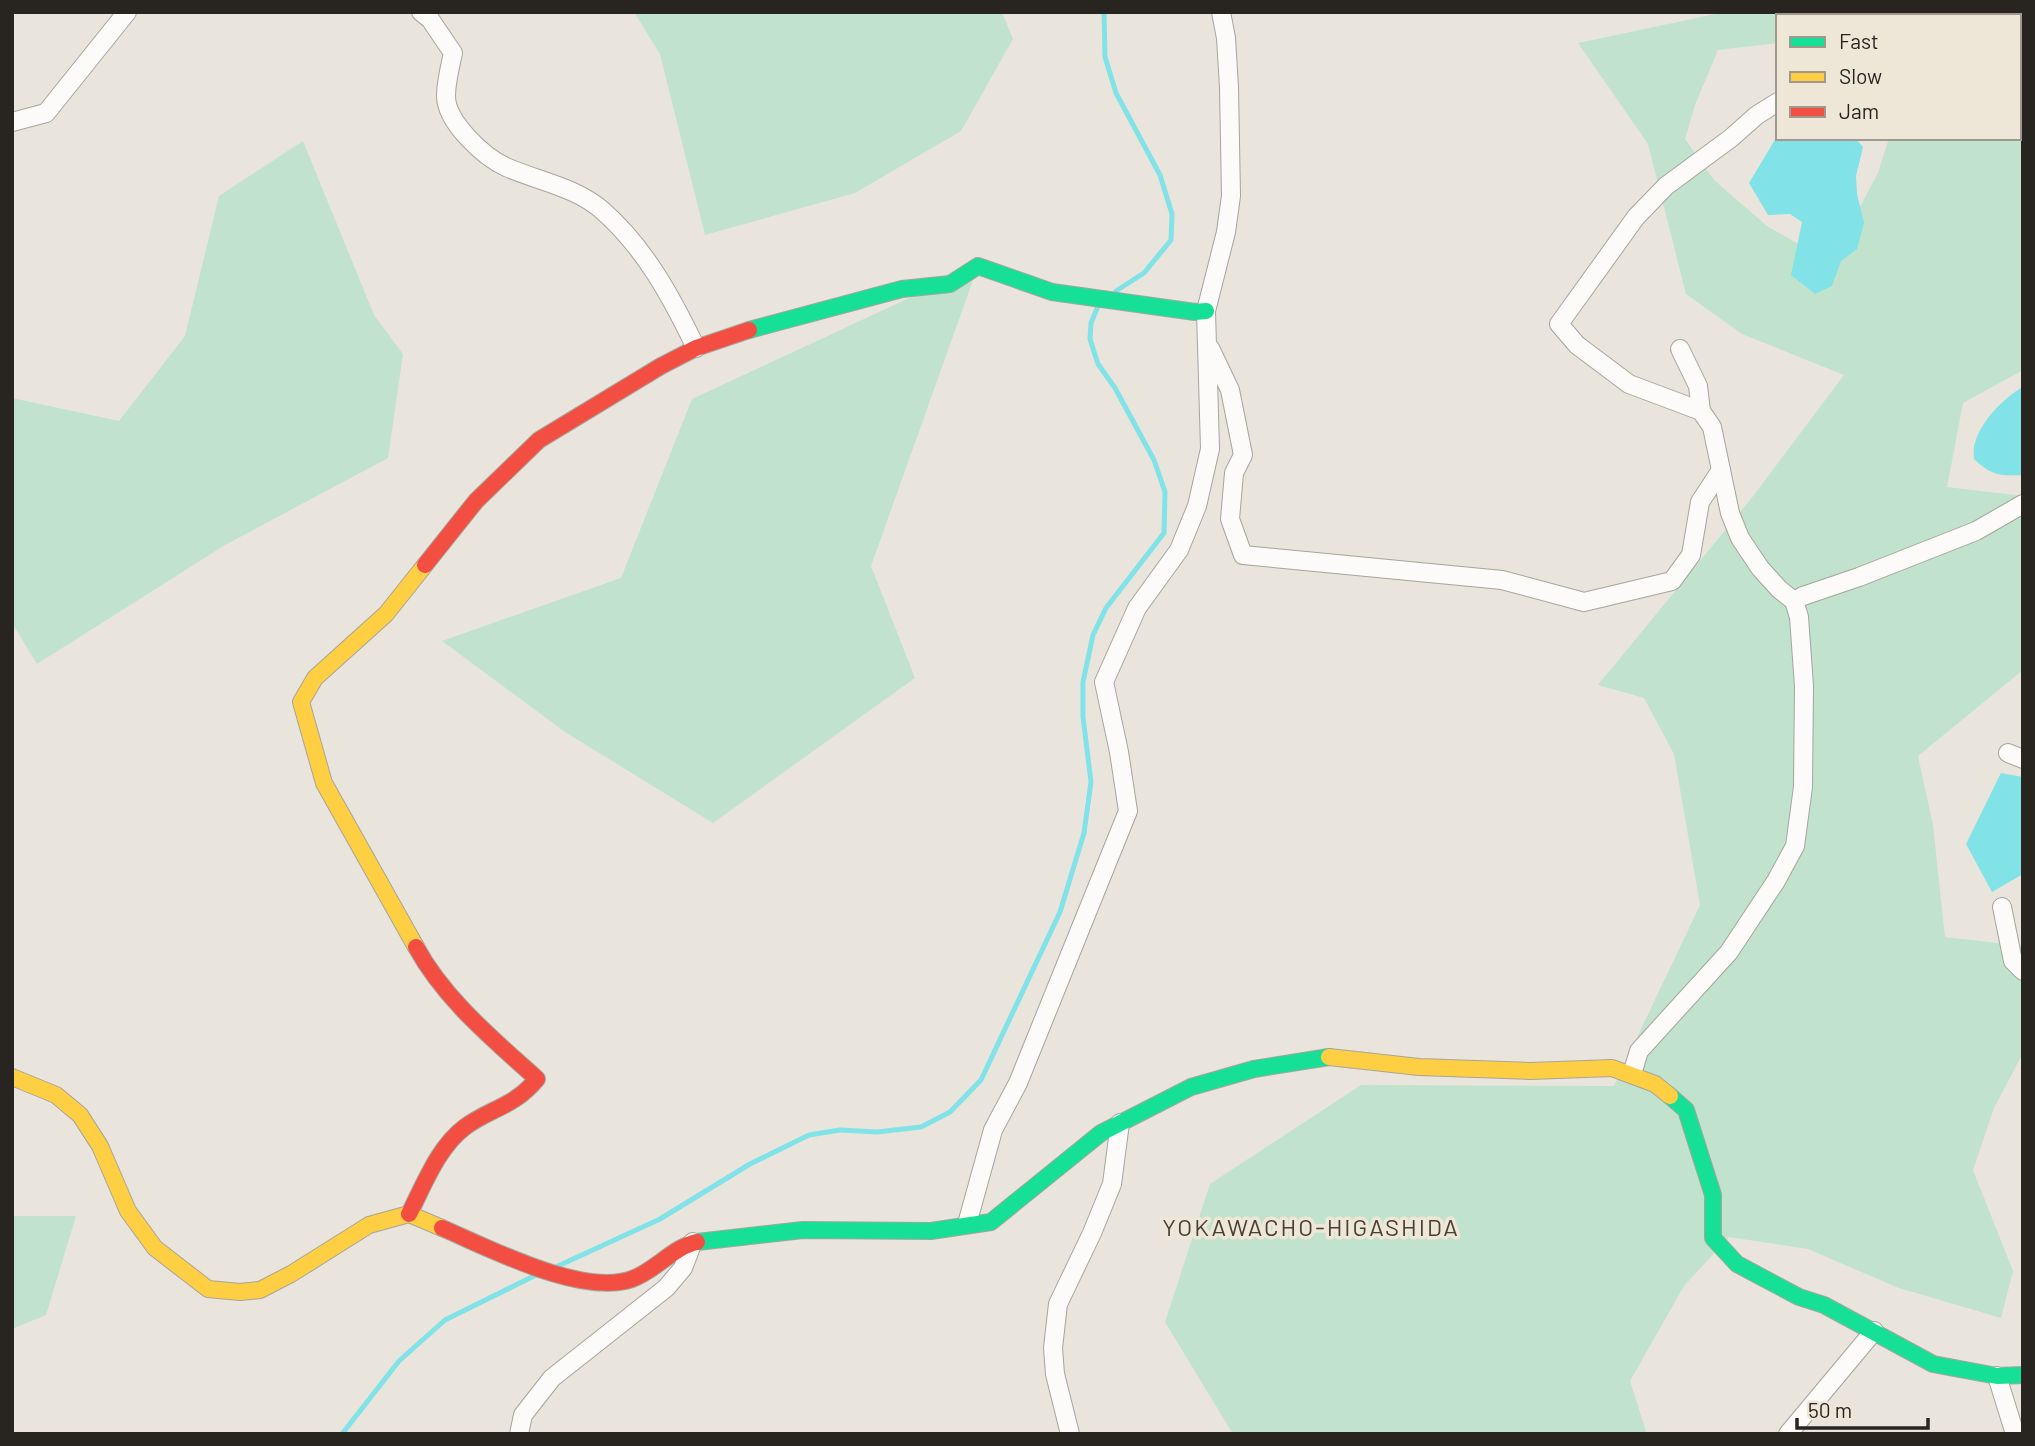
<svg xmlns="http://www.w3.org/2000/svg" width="2035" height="1446" viewBox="0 0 2035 1446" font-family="Barlow,sans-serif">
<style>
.green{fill:#c1e2cc}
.water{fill:#81e2e7}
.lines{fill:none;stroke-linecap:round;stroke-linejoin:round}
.stream{stroke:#81e2e7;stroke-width:5}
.street-casing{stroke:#a6a49d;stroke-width:20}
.fast-casing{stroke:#a6a49d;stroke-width:18}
.slow-casing{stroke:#a6a49d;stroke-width:18}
.jam-casing{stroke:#a6a49d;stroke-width:18}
.street{stroke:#fcfbfa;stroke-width:18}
.fast{stroke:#16e098;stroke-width:16}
.slow{stroke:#ffcf43;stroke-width:16}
.jam{stroke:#f24e42;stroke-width:16}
.labels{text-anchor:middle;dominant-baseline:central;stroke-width:7;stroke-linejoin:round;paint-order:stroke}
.quarter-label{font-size:24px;letter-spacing:2px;fill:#474135;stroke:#eee7d8}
</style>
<rect width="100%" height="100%" fill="#e9e5dd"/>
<g class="green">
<path d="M634,12H1002L1013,39L961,131L855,193L705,235L660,54Z"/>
<path d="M1725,12H1792V16H1778V43L1718,50L1695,105L1685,139L1714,180L1767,226L1807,249L1854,218L1878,173L1889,138H2019V16H1959L1962,12H2023V370L1963,403L1947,487L2023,496V670L1918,756L1933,825L1945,937L2023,946V1053L1994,1108L1973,1170L2013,1271L2001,1318L1899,1288L1808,1249L1729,1237L1684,1286L1630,1381L1647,1434H1233L1165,1322L1210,1184L1361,1085L1614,1086L1700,905L1674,754L1644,698L1598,685L1754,495L1844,375L1742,334L1686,294L1648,144L1578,43Z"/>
<path d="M303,141L374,315L403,354L388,458L225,545L37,664L12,623V398L119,421L185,336L219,196Z"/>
<path d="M978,266L871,566L915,678L713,823L565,732L442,641L621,578L692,399Z"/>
<path d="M12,1216H76L46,1315L12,1329Z"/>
</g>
<g class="water">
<path d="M1776,138H1855L1863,147L1856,176L1857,194L1864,223L1857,249L1841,261L1832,286L1815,294L1791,275L1802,222L1790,214L1768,215L1749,183Z"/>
<path d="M2021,388L2023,475C2000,476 1992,476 1974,459C1974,454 1973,448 1975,443C1981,421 2003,399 2021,388Z"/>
<path d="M2001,773L2023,777V874L1992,892L1966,844Z"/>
</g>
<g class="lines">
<g class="stream">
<path d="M1104,12L1105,57L1116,93L1160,175L1172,214L1171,240L1144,273L1116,291"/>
<path d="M558,1266L660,1219L750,1164L809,1135L840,1130L877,1132L921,1127L950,1112L981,1080L1060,912L1084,833L1091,782L1083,717V682L1093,635L1106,608L1164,533L1165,492L1154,460L1115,388L1098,364L1090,339L1091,323L1098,306"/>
<path d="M342,1434L399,1361L445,1320L536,1275"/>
</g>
<defs>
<g id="street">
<path d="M421,12L430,19L453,53C450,67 446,82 446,96C446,122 484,157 506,167C538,181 576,187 603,211C645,248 672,298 696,348"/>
<path d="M1929,16L1934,12"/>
<path d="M12,122L46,113L127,12"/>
<path d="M1210,348L1230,390L1243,455L1234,473L1230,519L1243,555L1502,580L1584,602L1672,581L1691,555L1700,502L1721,470"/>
<path d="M1680,349L1698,386L1701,411"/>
<path d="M1794,601L1803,596L1859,577L1976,531L2023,504"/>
<path d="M2008,753L2023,759"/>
<path d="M2002,907L2013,961L2023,971"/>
<path d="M1632,1074L1639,1051L1729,952L1776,881L1795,846L1803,787L1804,686L1799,617L1794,601L1779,589L1760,568L1740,538L1730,513L1712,427L1701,411L1629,384L1577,345L1559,324L1636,217L1666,186L1731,138L1757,115L1778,102"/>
<path d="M967,1224L993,1130L1018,1083L1128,811L1119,752L1104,682L1137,608L1179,550L1197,506L1210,449L1206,311L1226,232L1231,196L1229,87L1226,38L1221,12"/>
<path d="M1997,1376L2015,1434"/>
<path d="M519,1434L523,1415L552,1378L666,1288L683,1268L693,1242"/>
<path d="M1070,1434L1055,1374L1053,1348L1058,1304L1092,1233L1112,1184L1120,1123"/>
<path d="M1788,1434L1874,1331"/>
</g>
<g id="fast">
<path d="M749,330L902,289L950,284L978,266L1052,292L1195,312L1206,311"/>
<path d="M1670,1096L1686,1110L1713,1195V1238L1737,1264L1799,1297L1824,1305L1933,1364L1997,1376L2023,1375"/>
<path d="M697,1242L803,1230L931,1231L991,1222L1101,1133L1191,1087L1254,1069L1329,1057"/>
</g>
<g id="slow">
<path d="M416,947L324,783L301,702L315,678L386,614L425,565"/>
<path d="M1329,1057L1419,1067L1530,1071L1612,1068L1655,1084L1670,1096"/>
<path d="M12,1077L56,1095L80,1115L100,1146L128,1211L155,1248L208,1289L240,1292L260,1290L291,1274L369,1225L409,1214L442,1228"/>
</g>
<g id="jam">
<path d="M425,565L476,501L539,440L661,366L696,348L749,330"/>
<path d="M409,1214C424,1185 438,1147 465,1127C491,1108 514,1107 537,1079C493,1039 445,1000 416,947"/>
<path d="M442,1228C489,1248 582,1297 632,1279C655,1271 673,1247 697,1242"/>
</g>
</defs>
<use href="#street" class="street-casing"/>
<use href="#fast" class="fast-casing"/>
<use href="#slow" class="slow-casing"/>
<use href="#jam" class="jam-casing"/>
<use href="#street" class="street"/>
<use href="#fast" class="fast"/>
<use href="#slow" class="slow"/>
<use href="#jam" class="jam"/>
</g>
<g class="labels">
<g class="quarter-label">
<text x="1311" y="1226">YOKAWACHO-HIGASHIDA</text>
</g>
</g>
<rect width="2035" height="1446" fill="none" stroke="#282520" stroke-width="28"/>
<rect x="1776" y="14" width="245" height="126" fill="#eee7d8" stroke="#9f998e" stroke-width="2"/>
<rect x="1790" y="37" width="35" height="10" fill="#16e098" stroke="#9f998e" stroke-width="2"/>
<text x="1839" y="49" font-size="21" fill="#282520">Fast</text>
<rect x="1790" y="72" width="35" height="10" fill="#ffcf43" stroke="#9f998e" stroke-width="2"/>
<text x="1839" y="84" font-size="21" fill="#282520">Slow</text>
<rect x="1790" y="107" width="35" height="10" fill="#f24e42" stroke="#9f998e" stroke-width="2"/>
<text x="1839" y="119" font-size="21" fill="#282520">Jam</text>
<path d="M1797 1418v10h131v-10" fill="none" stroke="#282520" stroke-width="3.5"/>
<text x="1808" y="1418" font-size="21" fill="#282520" stroke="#eee7d8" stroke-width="5" paint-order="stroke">50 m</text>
</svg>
